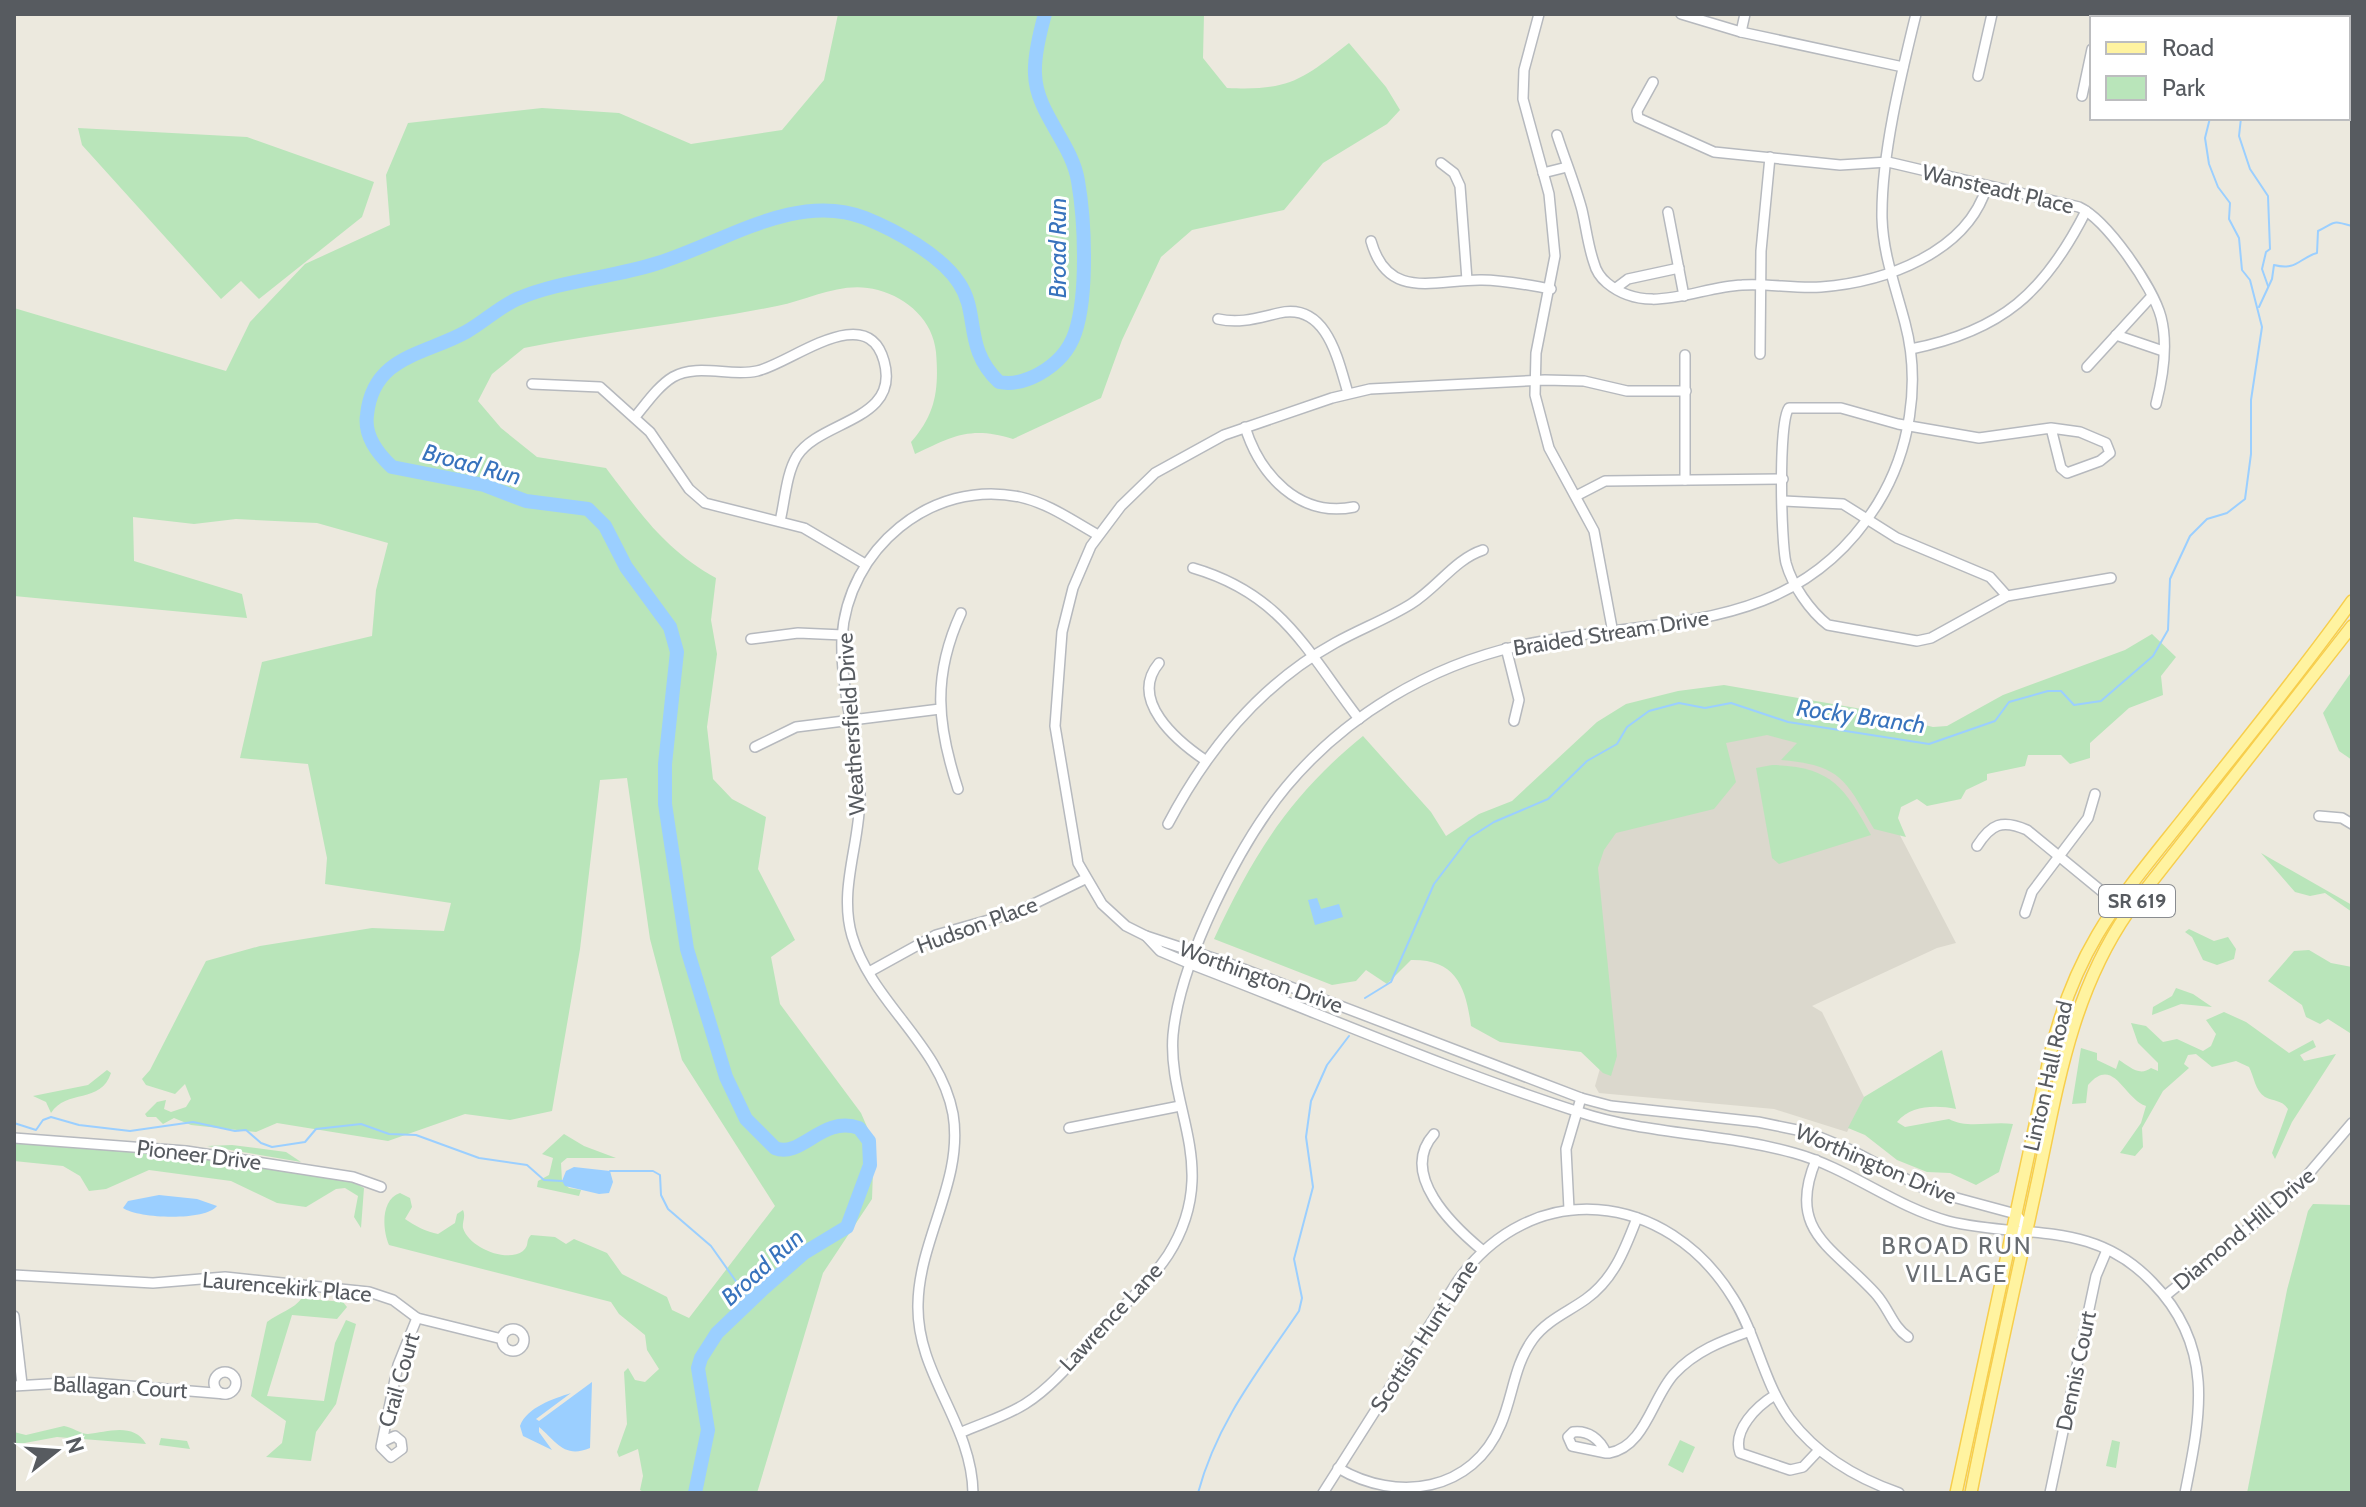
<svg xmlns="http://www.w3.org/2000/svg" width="2366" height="1507" viewBox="0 0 2366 1507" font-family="Cabin,sans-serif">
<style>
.education{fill:#dbd8cd}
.green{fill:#b9e5ba}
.water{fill:#9bcfff}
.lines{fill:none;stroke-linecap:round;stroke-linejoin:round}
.stream{stroke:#9bcfff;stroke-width:2}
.river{stroke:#9bcfff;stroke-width:14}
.minor-casing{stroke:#b6b9be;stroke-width:12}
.major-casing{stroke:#f7ce4c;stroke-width:14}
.minor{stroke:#fff;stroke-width:9}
.major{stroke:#fff3a0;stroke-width:11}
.labels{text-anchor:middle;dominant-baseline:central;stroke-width:6;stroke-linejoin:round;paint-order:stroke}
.shield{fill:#fff;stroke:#898c90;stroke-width:2}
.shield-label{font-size:20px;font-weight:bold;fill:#575b60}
.street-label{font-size:22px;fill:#575b60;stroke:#fff}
.water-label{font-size:24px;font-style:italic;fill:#3873bd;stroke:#fff}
.neighbourhood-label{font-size:24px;letter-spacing:2px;fill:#686d72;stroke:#fff}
</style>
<rect width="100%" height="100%" fill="#ece9de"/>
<path class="education" d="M1817,723L1878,793L1956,943L1937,948L1812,1006L1822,1012L1864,1097L1847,1132L1774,1109L1599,1093L1595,1086L1603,1058L1568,820L1598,769Z"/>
<g class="green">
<path d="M838,14H1204L1203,58L1227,88C1289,91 1302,80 1349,43L1386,87L1400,110L1387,124L1323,163L1284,210L1192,230L1161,257L1122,340L1101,398L1013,439C970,426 954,436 915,454L911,442C936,414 939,389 936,352C933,321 908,298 878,290C843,280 811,299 777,306C693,323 608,331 524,348L492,374L478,401L501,428L537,457L606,468C641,514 664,549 716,578L711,620L717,654L707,727L713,779L732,799L766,817L758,869L795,940L771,957L780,1004L861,1113L874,1143L872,1199L823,1273L757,1493H645L640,1490L643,1476L638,1449L619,1457L617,1452L627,1424L624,1372L628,1368L635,1380L645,1382L659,1369L647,1350L645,1335L619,1314L611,1302L389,1245C382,1229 381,1199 400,1193L410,1198L412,1207L405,1219C415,1226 427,1232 438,1234L455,1223L457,1214L463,1210C466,1217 462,1222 463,1228C469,1248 507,1263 523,1251C530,1245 525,1241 531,1235L555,1237L566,1244L574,1239L607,1253L622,1274L667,1297L672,1310L689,1318L775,1206L682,1060L650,939L627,778L600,780L580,949L552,1111L510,1120L465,1114L388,1141L277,1123L256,1132L191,1125L174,1118L163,1124L156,1117H147L145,1114L157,1102L166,1100L164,1109L171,1112L186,1107L191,1099L185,1084L175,1094L146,1085L142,1079L150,1070L206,961L260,946L372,928L444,931L451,903L325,884L327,858L308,764L240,758L262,662L372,636L376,590L388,543L317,523L236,519L194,524L133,517L134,561L242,594L247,618L14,596V308L226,371L250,322L305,264L390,225L386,175L408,123L542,108L619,113L691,144L782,130L824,80Z"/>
<path d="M78,128L247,137L374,182L362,217L259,299L241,281L221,299L82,145Z"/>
<path d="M2152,634L2176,657L2161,676L2163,695L2129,708L2090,743V758L2070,764L2061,755H2028L2025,766L1987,774V780L1966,790L1961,799L1927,806L1917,799L1901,807L1898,818L1906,837L1874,829C1846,781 1842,765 1781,760L1797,743L1767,735L1726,743L1736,782L1714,809L1616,833L1604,850L1598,868L1617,1056L1611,1076L1603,1073L1581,1052L1500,1042L1471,1026C1466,987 1456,959 1411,960L1387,984L1366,970L1356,981L1332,985L1214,939C1253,855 1290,795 1363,736L1431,812L1446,836L1479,814L1512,801L1597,722L1626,704L1678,691L1724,685L1856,708L1933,727L1947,726L2003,695L2125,650Z"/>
<path d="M2352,671V760L2339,751L2323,713Z"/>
<path d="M1772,765C1830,766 1844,786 1871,835L1779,864L1772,858L1756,768Z"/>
<path d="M2261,853L2352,905V912L2325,893L2310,896L2295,892Z"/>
<path d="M2189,929L2214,941L2228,937L2236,949L2234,959L2217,965L2203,960L2192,937L2185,932Z"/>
<path d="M2309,950L2331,963L2352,967L2350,1033L2328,1019L2320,1024L2306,1017L2302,1005L2268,981L2294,951Z"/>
<path d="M2176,988L2193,994L2212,1007L2181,1004L2152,1015L2153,1007L2172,996Z"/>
<path d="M2224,1012L2246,1022L2289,1053L2313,1040L2316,1047L2300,1055L2304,1061L2336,1054L2292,1122L2275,1159L2272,1153L2288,1109C2281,1099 2274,1102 2265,1097C2255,1091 2254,1076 2249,1067L2236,1061L2212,1067L2196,1054L2188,1055L2184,1064L2189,1068L2163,1091L2142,1128L2143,1147L2135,1156L2120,1153L2141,1123L2146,1106C2123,1098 2114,1055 2088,1085L2086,1103L2072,1104L2081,1048L2097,1053V1060L2116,1069L2119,1060C2129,1066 2139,1077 2151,1068L2158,1071V1063L2138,1043L2131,1023L2146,1026L2163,1042L2177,1039L2203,1051L2211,1046L2216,1034L2206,1020Z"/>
<path d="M1942,1050L1956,1109C1936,1105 1911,1105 1897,1122L1905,1127L1949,1119C1967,1129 1991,1121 2013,1124L1999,1172L1976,1185L1950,1173L1927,1172L1897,1160L1865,1135L1848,1128L1864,1097Z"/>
<path d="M107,1070L111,1073C101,1104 66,1089 51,1113L46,1102L33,1096L88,1085Z"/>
<path d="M564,1134L584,1146L616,1158H567L561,1163L562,1181L569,1188L581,1190L579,1196L537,1187L538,1181L549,1175L553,1158L542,1154Z"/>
<path d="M14,1141L192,1156L351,1181L364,1188L361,1228L354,1217L358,1196L345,1188L336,1189L306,1207L277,1203L231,1181L149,1170L106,1189L89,1191L80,1176L63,1166L14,1161Z"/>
<path d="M232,1145L286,1152L301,1162L207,1146Z"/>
<path d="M2313,1204L2352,1205V1493H2247L2287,1290L2308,1211Z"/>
<path d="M302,1298L343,1302L347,1307L337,1319L292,1315L267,1396L324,1401L335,1343L346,1320L356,1324L336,1404L316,1432L311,1461L266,1457L282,1443L286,1421L251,1396L267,1322C279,1313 294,1309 302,1298Z"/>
<path d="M64,1426C72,1427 81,1434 88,1434C107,1432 134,1422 146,1444L57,1437L14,1445V1432L26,1435Z"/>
<path d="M161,1438L187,1441L190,1449L159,1445Z"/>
<path d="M1680,1440L1695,1447L1683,1473L1668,1465Z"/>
<path d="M2112,1440L2120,1442L2116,1468L2106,1466Z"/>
</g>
<g class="water">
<path d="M1317,898L1321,909L1339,904L1343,917L1315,925L1308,900Z"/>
<path d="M574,1167L610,1171L613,1182L609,1193L599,1194L565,1186L562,1181L566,1171Z"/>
<path d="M159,1195L197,1199L217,1206C206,1221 139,1219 123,1208L128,1201Z"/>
<path d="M592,1382L590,1448C564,1459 556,1441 539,1427V1432L552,1450L523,1436L520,1426C527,1407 553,1399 571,1393L536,1419L539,1421Z"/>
</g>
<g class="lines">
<g class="stream">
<path d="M2190,14L2195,18"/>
<path d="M2241,118L2239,136L2250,169L2268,196L2270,249L2266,252L2262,269L2268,286"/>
<path d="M2259,307L2272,279L2274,265C2297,271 2299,258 2317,253L2318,231C2337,222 2330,220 2352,226"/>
<path d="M1365,998L1391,982L1434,884L1469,838L1494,822L1548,799L1587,761L1617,744L1627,727L1649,711L1679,703L1705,708L1731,703L1788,722L1929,744L1995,721L2009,702L2048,691H2061L2074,705L2101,701L2153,656L2168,630L2170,579L2190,536L2207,519L2227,513L2245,499L2251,454V400L2262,327L2250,280L2242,270L2239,238L2229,219L2230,203L2218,187L2209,164L2205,138L2210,118"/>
<path d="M14,1123L36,1130L43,1120L51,1117L79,1125L130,1131L193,1122L235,1131L246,1130L261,1143L272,1147L305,1142L316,1129L361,1124L389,1134L416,1135L479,1158L527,1165L544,1180L562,1181"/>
<path d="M610,1171H653L660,1175L661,1195L668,1209L711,1246L750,1301"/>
<path d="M1198,1493C1217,1422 1259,1370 1299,1311L1302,1298L1294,1259L1313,1187L1306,1137L1311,1101L1327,1065L1349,1036"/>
</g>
<path class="river" d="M695,1493L708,1430L698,1368L701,1358L717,1333L763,1289L804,1253L847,1227L870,1165L869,1141L859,1128C822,1115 801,1159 775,1148L746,1119L726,1077L687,949L665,804V764L677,652L670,627L626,567L605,526L588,509L526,501L484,485L392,467C378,454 364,435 367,415C373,356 424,355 466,332C484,322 499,307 517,299C561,280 612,278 658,263C723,243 796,191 865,218C895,230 941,255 959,283C980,314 963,348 999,382C1013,385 1026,381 1039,374C1055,365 1069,351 1075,333C1088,295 1085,221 1078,181C1072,143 1036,113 1035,74C1034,56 1040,32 1045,14"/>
<defs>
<g id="minor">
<path d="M1539,14L1524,70L1523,99L1549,194L1555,256L1536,353L1535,395L1549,448L1594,531L1613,633"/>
<path d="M1681,14L1741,32L1903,67"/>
<path d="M2098,18L2099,14"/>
<path d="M1741,32L1745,14"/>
<path d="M1978,76L1992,14"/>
<path d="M1653,82L1637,111L1638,118L1714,152L1840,165L1888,162L2079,207C2107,220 2153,287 2161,317C2168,344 2163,377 2156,404"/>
<path d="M2082,96L2092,49"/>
<path d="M1557,135C1565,160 1575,184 1582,210C1586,227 1588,246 1594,263C1596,271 1601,278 1607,283C1648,317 1697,287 1742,285C1768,283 1795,289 1821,287C1885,282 1967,253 1987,186"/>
<path d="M1441,163L1454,173L1460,186L1467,280"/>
<path d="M1543,173L1567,167"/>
<path d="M1668,212L1684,296"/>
<path d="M1371,241C1388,302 1436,279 1482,280C1505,280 1528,285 1551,289"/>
<path d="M1616,288L1628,279L1679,268"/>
<path d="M1218,319C1240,324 1257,318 1279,313C1327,302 1338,360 1348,393"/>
<path d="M2116,335L2163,351"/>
<path d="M1911,349C2002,331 2045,292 2086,211"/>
<path d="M1760,354L1761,251L1770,157"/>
<path d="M2087,367L2151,297"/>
<path d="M532,384L600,387L650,432L689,489L705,503L804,528L865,564"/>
<path d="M1686,391H1627L1584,381L1545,380L1370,389L1332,398L1224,435L1155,473L1121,506L1091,546L1073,588L1062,632L1055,726L1078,863L1102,904L1126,926L1146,936L1228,963L1581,1098L1611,1106L1758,1122L1807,1132L1851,1150L1927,1190L2016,1214L2027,1229"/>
<path d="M635,417C646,404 658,386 673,377C697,363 731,377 757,371C790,364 867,299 884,361C901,421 820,420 797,456C786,474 785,501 780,521"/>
<path d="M1245,427C1260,475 1299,518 1354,507"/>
<path d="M2051,428L2080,432L2106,443L2110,453L2100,461L2067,473L2061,468L2051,428L1979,438L1898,424L1841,408H1789C1778,421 1781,542 1786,563C1792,585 1810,611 1828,625L1917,641L1931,638L2007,596L2111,578"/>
<path d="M1685,480V355"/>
<path d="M1576,496L1605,481L1783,479"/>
<path d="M1784,501L1843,504L1897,538L1990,577L2007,596"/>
<path d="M1193,568C1282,594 1306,650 1359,719"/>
<path d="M751,639L798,633L843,635"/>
<path d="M1506,648L1519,700L1514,721"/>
<path d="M1159,663C1128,700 1177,741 1205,760"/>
<path d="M755,747L796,727L940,709"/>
<path d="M958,789C937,725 932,676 961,613"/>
<path d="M2319,816L2342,818L2352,824"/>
<path d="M1168,824C1207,750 1261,684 1335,643C1360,629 1387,619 1411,604C1437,588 1455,559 1483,550"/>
<path d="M1977,846C1991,824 2002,819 2027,830L2116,903"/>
<path d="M2025,913L2032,892L2088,818L2095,794"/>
<path d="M1146,936L1160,951L1193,965C1321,1014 1448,1070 1579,1112C1648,1135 1724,1133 1794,1153C1849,1168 1893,1206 1948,1221C2023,1240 2091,1218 2152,1282C2215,1346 2201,1414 2185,1493"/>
<path d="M869,972L936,935L1017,912L1085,879"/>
<path d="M1069,1128L1180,1106"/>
<path d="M1434,1134C1398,1174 1453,1226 1482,1250"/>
<path d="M14,1138L186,1151L353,1177L381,1187"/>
<path d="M1816,1160C1786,1231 1833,1247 1875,1293C1889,1308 1892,1326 1908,1337"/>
<path d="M1569,1209L1566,1149L1581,1098"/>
<path d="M14,1275L153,1283L225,1277L369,1292L393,1300L417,1318L502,1339"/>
<path d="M2165,1296L2293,1192L2352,1123"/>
<path d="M14,1316L22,1384"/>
<circle cx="513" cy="1340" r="11"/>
<circle cx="225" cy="1383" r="11"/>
<path d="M14,1386L82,1382L226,1394"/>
<path d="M1775,1395C1757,1406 1732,1430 1740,1453L1790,1470L1803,1467L1819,1450"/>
<path d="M962,1432C983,1423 1006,1416 1025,1404C1055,1385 1078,1354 1102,1328C1124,1305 1150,1282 1168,1255C1182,1233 1191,1207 1192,1181C1194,1131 1169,1086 1173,1035C1180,961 1239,844 1286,787C1345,716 1429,666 1518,646C1653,615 1793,641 1878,503C1910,451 1921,383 1905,323C1896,288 1883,255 1882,218C1881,156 1901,75 1916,14"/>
<path d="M382,1442L395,1436L401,1441L402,1449L391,1457L381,1447L382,1442L398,1365L417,1318"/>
<path d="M1606,1453C1600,1439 1588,1430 1573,1432L1568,1437L1572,1446L1606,1453H1609C1645,1447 1652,1398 1674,1374C1695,1351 1722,1341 1750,1331"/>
<path d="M1338,1468C1397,1503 1473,1492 1501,1424C1513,1396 1514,1365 1533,1339C1547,1320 1568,1312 1586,1299C1614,1279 1625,1249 1637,1218"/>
<path d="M973,1493C972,1423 916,1374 918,1304C919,1239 964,1180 953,1114C940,1044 872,1003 852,936C838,888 861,842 860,793C858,742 840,690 842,638C847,550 931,478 1020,497C1048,503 1073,521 1098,535"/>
<path d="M1323,1493L1457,1282C1531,1176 1667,1190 1733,1298C1757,1336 1763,1382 1790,1419C1818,1456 1856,1478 1899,1493"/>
<path d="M2050,1493L2096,1276L2107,1250"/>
</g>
<g id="major">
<path d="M1956,1493L2050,1055C2077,941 2125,893 2195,804C2248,737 2302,671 2352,601"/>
<path d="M1971,1493C1991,1391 2014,1290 2036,1188C2057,1091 2070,996 2128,912L2352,626"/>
</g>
</defs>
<use href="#minor" class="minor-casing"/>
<use href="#major" class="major-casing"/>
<use href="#minor" class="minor"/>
<use href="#major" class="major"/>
</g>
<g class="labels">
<rect class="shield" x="2099" y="885" width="76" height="32" rx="6"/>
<g class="shield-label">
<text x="2137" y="901">SR 619</text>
</g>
<g class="street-label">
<text transform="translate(1998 189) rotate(13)">Wansteadt Place</text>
<text transform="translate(1611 633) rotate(-9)">Braided Stream Drive</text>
<text transform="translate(851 724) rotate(-94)">Weathersfield Drive</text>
<text transform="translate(977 925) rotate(-20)">Hudson Place</text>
<text transform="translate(1261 977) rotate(20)">Worthington Drive</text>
<text transform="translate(2048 1076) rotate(-77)">Linton Hall Road</text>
<text transform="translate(199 1155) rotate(7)">Pioneer Drive</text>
<text transform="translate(1876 1164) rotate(23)">Worthington Drive</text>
<text transform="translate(2244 1229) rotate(-40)">Diamond Hill Drive</text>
<text transform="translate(287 1287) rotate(5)">Laurencekirk Place</text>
<text transform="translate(1111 1317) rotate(-47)">Lawrence Lane</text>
<text transform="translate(1424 1336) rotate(-57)">Scottish Hunt Lane</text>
<text transform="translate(2076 1371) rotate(-78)">Dennis Court</text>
<text transform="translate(399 1380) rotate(-74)">Crail Court</text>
<text transform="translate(120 1387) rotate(3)">Ballagan Court</text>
</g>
<g class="water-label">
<text transform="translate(1057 248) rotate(-90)">Broad Run</text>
<text transform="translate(472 464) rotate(15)">Broad Run</text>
<text transform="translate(1861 716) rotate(8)">Rocky Branch</text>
<text transform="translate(762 1267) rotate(-42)">Broad Run</text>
</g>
<g class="neighbourhood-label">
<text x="1957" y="1245">BROAD RUN<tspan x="1957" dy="28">VILLAGE</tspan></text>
</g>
</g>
<rect width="2366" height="1507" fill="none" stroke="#575b60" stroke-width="32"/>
<rect x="2090" y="16" width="260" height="104" fill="#ffffff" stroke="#bcbdbf" stroke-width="2"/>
<rect x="2106" y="42" width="40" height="12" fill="#fff3a0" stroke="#bcbdbf" stroke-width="2"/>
<text x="2162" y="56" font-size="24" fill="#575b60">Road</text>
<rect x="2106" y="76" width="40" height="24" fill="#b9e5ba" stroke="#bcbdbf" stroke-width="2"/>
<text x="2162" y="96" font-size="24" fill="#575b60">Park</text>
<g transform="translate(56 1451) rotate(73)" stroke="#ffffff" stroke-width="6" paint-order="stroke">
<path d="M0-6L14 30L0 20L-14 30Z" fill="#575b60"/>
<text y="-12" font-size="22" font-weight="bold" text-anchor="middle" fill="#575b60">N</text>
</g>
</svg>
